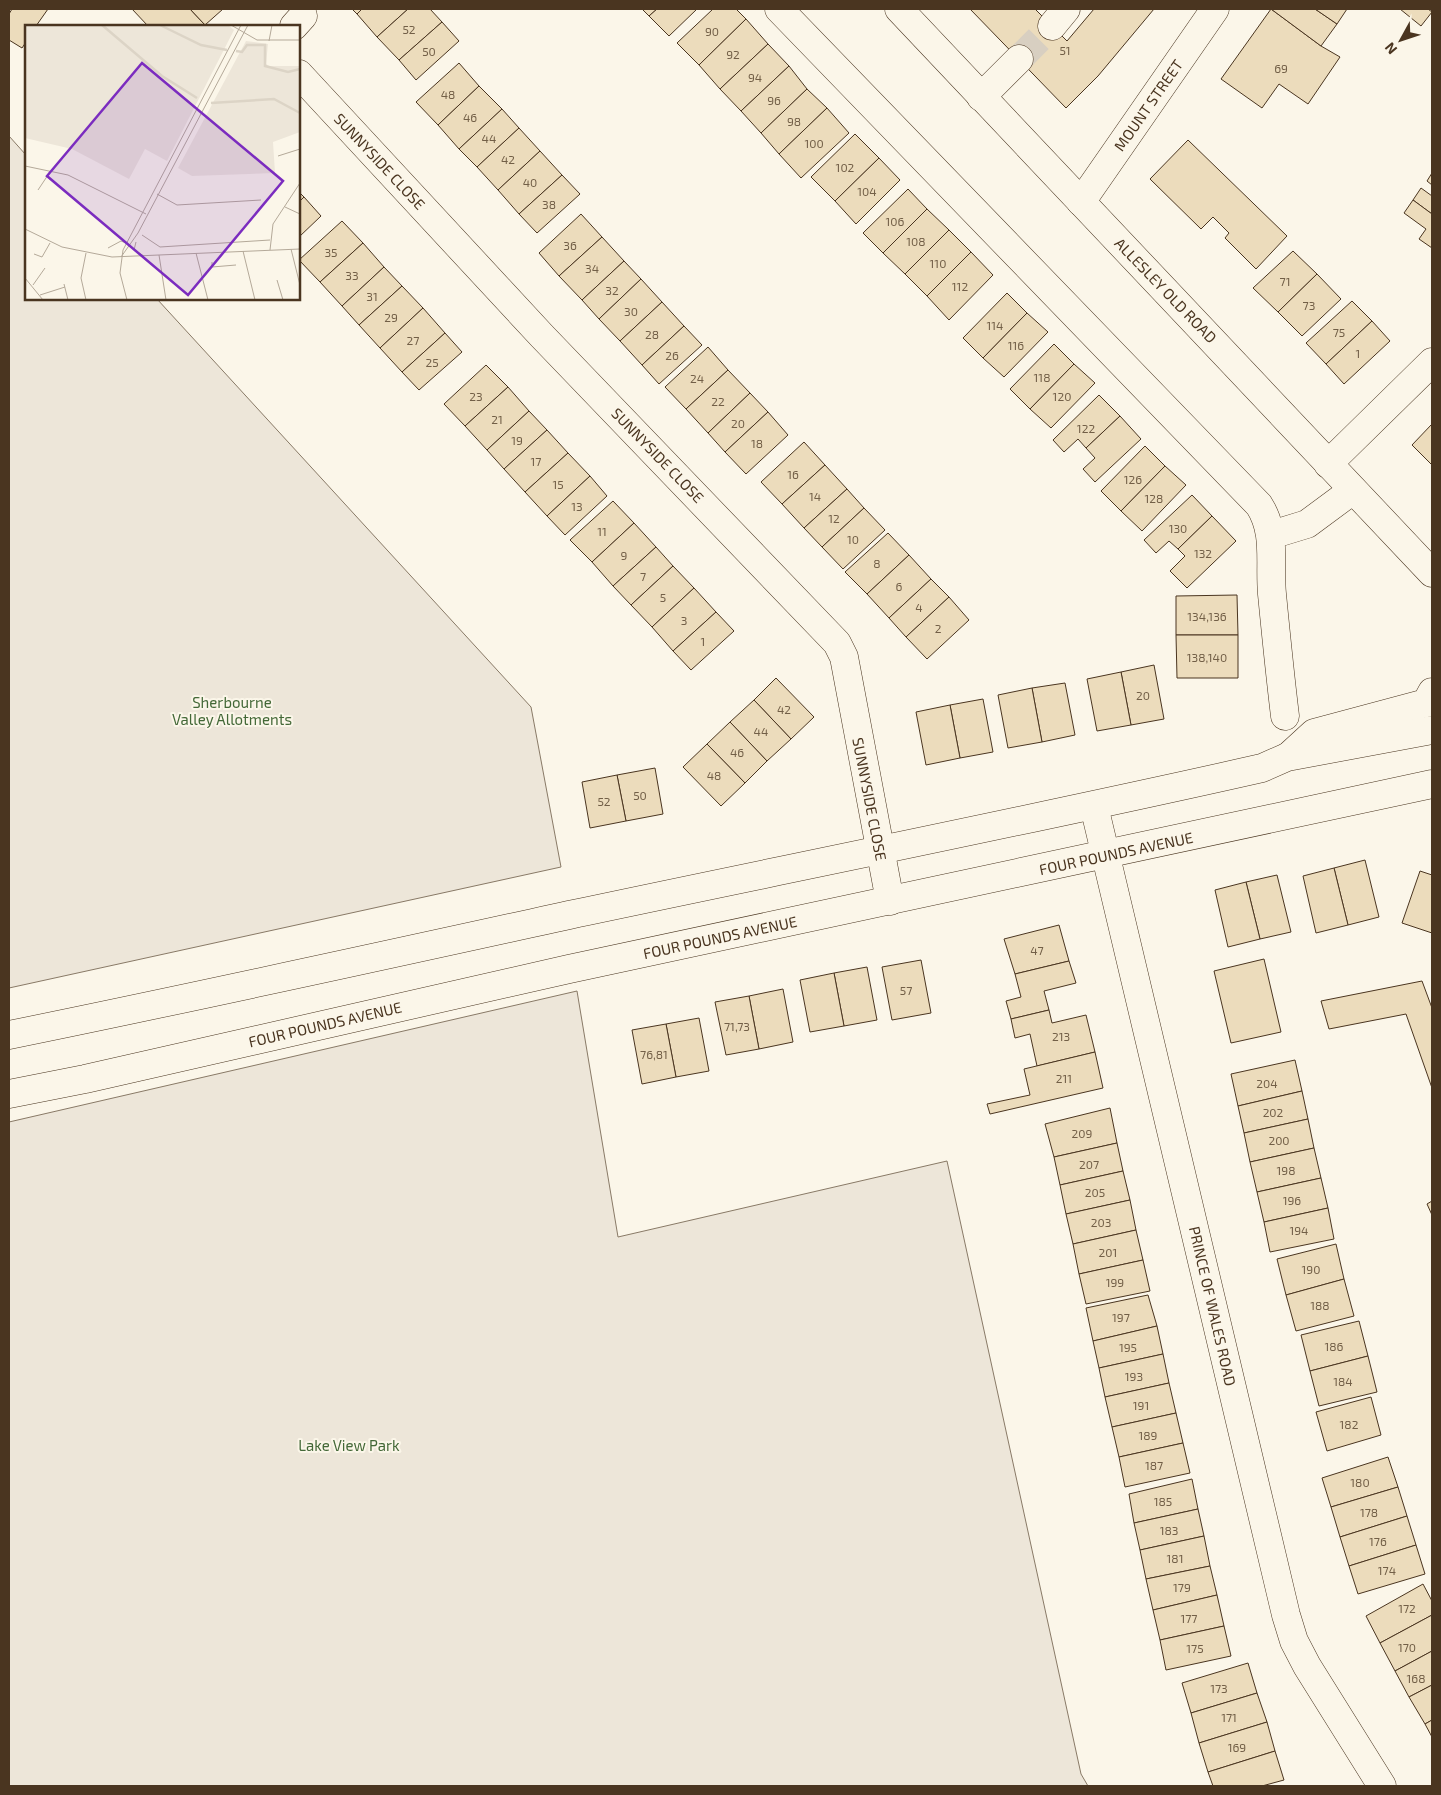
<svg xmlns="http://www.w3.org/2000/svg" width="1441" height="1795" viewBox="0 0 1441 1795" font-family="'Exo 2',sans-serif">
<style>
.green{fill:#ede6d9;stroke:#887966}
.building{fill:#ecdcbc;stroke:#4a3520}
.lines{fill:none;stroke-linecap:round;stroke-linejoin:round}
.minor-tunnel{stroke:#d8cfc1;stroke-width:28;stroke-dasharray:28 14;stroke-linecap:butt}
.minor-casing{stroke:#4a3520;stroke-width:29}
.major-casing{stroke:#4a3520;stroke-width:29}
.minor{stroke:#fbf6e9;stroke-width:28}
.major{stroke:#fbf6e9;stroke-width:28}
.labels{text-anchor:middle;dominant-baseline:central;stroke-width:4;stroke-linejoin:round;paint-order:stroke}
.number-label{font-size:12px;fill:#725f47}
.street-label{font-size:15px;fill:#4a3520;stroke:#fbf6e9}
.park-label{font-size:15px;fill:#436837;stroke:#fbf6e9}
.inset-river{fill:none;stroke:#dcd4c6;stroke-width:2.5}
.inset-road{fill:none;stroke:#b4a999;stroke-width:1}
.view{fill:#7b2cbf;fill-opacity:0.15;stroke:#7b2cbf;stroke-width:2.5}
.inset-edge{fill:none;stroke:#4a3520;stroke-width:2.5}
</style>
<rect width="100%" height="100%" fill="#fbf6e9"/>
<g class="green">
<path d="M9,136L26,155V299H157L531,707L561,867L9,988Z"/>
<path d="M577,991L618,1237L947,1161L1081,1774L1088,1786H9V1122Z"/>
</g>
<g class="building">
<path d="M12,9H48L36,26H26V42L22,48L9,40V14Z"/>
<path d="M132,9H190L205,25L148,26Z"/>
<path d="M190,9H223L205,25Z"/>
<path d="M352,9H362L357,14Z"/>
<path d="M362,9H408L377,37L357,14Z"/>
<path d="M408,9H430L442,22L399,60L377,37Z"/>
<path d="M642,9H657L649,16Z"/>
<path d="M657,9H697L669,36L649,16Z"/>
<path d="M713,9H736L746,19L699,65L677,43Z"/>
<path d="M970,9H1035L1067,41L1094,9H1154L1098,76L1066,108Z"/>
<path d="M1271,9L1321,46L1340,57L1308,104L1279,84L1262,108L1221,79Z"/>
<path d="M1271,9H1315L1337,24L1321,46Z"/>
<path d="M1315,9H1347L1337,24Z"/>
<path d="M1400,9H1428L1432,12L1421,26Z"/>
<path d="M746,19L768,44L720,89L699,65Z"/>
<path d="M442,22L459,41L416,80L399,60Z"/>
<path d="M768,44L789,66L741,111L720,89Z"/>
<path d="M459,63L479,86L438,125L416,102Z"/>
<path d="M789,66L807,89L761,133L741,111Z"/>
<path d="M479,86L502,109L459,149L438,125Z"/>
<path d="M807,89L827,108L779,154L761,133Z"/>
<path d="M827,108L849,133L801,178L779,154Z"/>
<path d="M502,109L519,128L477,167L459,149Z"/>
<path d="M519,128L540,151L498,190L477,167Z"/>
<path d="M855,134L879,158L835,201L811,177Z"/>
<path d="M1188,140L1287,236L1256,269L1225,238L1229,233L1213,217L1201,229L1150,179Z"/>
<path d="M540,151L562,175L519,214L498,190Z"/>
<path d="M879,158L900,180L856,224L835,201Z"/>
<path d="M1432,173V185L1427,181Z"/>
<path d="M562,175L580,194L537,233L519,214Z"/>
<path d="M1421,188L1432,196V214L1413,200Z"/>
<path d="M908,189L927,209L883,253L863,233Z"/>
<path d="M299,192L304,197L299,202Z"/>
<path d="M304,197L321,216L299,237V202Z"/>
<path d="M1413,200L1432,214V248L1419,239L1426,229L1404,213Z"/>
<path d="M927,209L949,230L905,274L883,253Z"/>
<path d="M581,214L602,237L559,276L539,253Z"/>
<path d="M342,221L363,243L320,282L299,260Z"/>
<path d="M949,230L971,252L927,296L905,274Z"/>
<path d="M602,237L624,261L582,300L559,276Z"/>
<path d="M363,243L384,267L342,306L320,282Z"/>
<path d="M1293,251L1317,274L1278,312L1253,288Z"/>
<path d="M971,252L993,275L949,320L927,296Z"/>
<path d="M624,261L641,279L599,319L582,300Z"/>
<path d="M384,267L402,286L359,325L342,306Z"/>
<path d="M1317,274L1341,299L1302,336L1278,312Z"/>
<path d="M641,279L662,302L620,341L599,319Z"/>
<path d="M402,286L423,308L380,348L359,325Z"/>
<path d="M1007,293L1027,313L983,358L963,338Z"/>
<path d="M1352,301L1372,321L1326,364L1306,343Z"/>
<path d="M662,302L684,326L642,365L620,341Z"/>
<path d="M423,308L445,333L402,372L380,348Z"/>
<path d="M1027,313L1048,332L1004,377L983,358Z"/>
<path d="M1372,321L1390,341L1344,384L1326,364Z"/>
<path d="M684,326L702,345L659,384L642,365Z"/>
<path d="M445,333L462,352L419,390L402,372Z"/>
<path d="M1054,344L1074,364L1030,409L1010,389Z"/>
<path d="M708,347L728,370L686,409L665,387Z"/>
<path d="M1074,364L1095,383L1051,428L1030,409Z"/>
<path d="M486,365L508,387L465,426L444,404Z"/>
<path d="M728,370L750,393L708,433L686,409Z"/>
<path d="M508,387L529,411L487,450L465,426Z"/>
<path d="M750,393L768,412L725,452L708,433Z"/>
<path d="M1099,395L1120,416L1086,448L1078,439L1064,452L1053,440Z"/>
<path d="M529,411L547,430L504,469L487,450Z"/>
<path d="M768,412L788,435L746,474L725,452Z"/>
<path d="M1120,416L1141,439L1095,482L1083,469L1095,458L1086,448Z"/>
<path d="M1432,424V465L1412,445Z"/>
<path d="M547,430L568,453L525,492L504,469Z"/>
<path d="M804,442L825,465L782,504L761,482Z"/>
<path d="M1145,446L1165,466L1121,511L1101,491Z"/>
<path d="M568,453L590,476L547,516L525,492Z"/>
<path d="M825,465L847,489L804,528L782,504Z"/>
<path d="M1165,466L1186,485L1142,531L1121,511Z"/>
<path d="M590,476L607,496L565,535L547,516Z"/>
<path d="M847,489L864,508L822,547L804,528Z"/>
<path d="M1192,495L1212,516L1178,549L1169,541L1156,553L1144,540Z"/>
<path d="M613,501L634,523L592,562L570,540Z"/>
<path d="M864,508L885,530L843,569L822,547Z"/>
<path d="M1212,516L1236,541L1187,588L1170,571L1185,556L1178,549Z"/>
<path d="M634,523L656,547L613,586L592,562Z"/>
<path d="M888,533L909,555L867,594L845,572Z"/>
<path d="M656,547L673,566L631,605L613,586Z"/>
<path d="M909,555L931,579L889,618L867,594Z"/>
<path d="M673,566L694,588L652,627L631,605Z"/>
<path d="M931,579L949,597L906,637L889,618Z"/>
<path d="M694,588L716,612L673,651L652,627Z"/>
<path d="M1237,595L1238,635H1176V596Z"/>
<path d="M949,597L969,620L927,659L906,637Z"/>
<path d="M716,612L734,631L691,670L673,651Z"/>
<path d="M1176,635H1238V678H1177Z"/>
<path d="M1154,665L1164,719L1131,725L1121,672Z"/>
<path d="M1121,672L1131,725L1097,731L1087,679Z"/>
<path d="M776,678L814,717L791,739L754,700Z"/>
<path d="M1065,683L1075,735L1042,742L1032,688Z"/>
<path d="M1032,688L1042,742L1008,748L998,695Z"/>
<path d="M983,699L993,752L960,758L950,705Z"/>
<path d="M754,700L791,739L767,761L730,722Z"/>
<path d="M950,705L960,758L926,765L916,712Z"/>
<path d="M730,722L767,761L745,783L707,744Z"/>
<path d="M707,744L745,783L721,806L683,767Z"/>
<path d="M655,768L663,814L626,821L617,775Z"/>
<path d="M617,775L626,821L590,828L582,782Z"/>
<path d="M1365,860L1379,917L1348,925L1334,868Z"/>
<path d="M1334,868L1348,925L1316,933L1303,876Z"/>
<path d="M1420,871L1432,875V933L1402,923Z"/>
<path d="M1277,875L1291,932L1260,939L1246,882Z"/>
<path d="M1246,882L1260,939L1228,947L1215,890Z"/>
<path d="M1059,925L1069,961L1015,974L1004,939Z"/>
<path d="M1264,959L1281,1032L1231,1043L1214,971Z"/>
<path d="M921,960L931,1013L892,1020L882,967Z"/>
<path d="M1069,961L1076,983L1044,991L1049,1010L1011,1019L1006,1001L1021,997L1015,974Z"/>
<path d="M867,967L877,1020L844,1026L834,973Z"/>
<path d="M834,973L844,1026L810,1032L800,980Z"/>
<path d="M1422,981L1432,1008V1088L1406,1014L1329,1029L1321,1001Z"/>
<path d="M783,989L793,1042L759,1049L749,996Z"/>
<path d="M749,996L759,1049L726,1055L715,1002Z"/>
<path d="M1049,1010L1052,1023L1086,1015L1095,1052L1037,1066L1030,1034L1015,1038L1011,1019Z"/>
<path d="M699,1018L709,1071L676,1077L666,1024Z"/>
<path d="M666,1024L676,1077L642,1084L632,1030Z"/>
<path d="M1095,1052L1103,1088L990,1114L987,1104L1030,1095L1024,1069Z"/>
<path d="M1295,1060L1302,1091L1238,1106L1231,1074Z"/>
<path d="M1302,1091L1308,1119L1244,1133L1238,1106Z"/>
<path d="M1110,1108L1117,1143L1054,1157L1045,1124Z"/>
<path d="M1308,1119L1314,1148L1250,1162L1244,1133Z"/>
<path d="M1117,1143L1123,1171L1060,1185L1054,1157Z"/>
<path d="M1314,1148L1321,1178L1257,1192L1250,1162Z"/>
<path d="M1123,1171L1130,1200L1066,1214L1060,1185Z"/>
<path d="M1321,1178L1328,1208L1264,1222L1257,1192Z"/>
<path d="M1130,1200L1136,1230L1073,1244L1066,1214Z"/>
<path d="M1432,1201V1215L1427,1204Z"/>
<path d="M1328,1208L1334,1239L1270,1252L1264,1222Z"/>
<path d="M1136,1230L1143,1260L1079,1274L1073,1244Z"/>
<path d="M1336,1244L1344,1279L1286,1295L1277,1259Z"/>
<path d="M1143,1260L1150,1291L1086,1304L1079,1274Z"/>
<path d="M1344,1279L1354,1316L1296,1331L1286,1295Z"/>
<path d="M1148,1295L1157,1326L1093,1341L1086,1308Z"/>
<path d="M1359,1321L1368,1356L1310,1371L1301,1335Z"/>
<path d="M1157,1326L1163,1354L1099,1368L1093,1341Z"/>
<path d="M1163,1354L1169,1383L1105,1397L1099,1368Z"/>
<path d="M1368,1356L1377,1392L1319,1406L1310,1371Z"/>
<path d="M1169,1383L1176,1413L1112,1427L1105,1397Z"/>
<path d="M1371,1397L1381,1435L1327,1451L1316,1412Z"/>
<path d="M1176,1413L1183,1443L1119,1457L1112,1427Z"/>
<path d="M1183,1443L1190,1473L1125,1487L1119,1457Z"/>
<path d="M1388,1457L1398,1487L1331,1507L1322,1478Z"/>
<path d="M1192,1479L1198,1509L1134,1523L1129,1494Z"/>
<path d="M1398,1487L1407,1516L1340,1537L1331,1507Z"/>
<path d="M1198,1509L1204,1536L1140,1550L1134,1523Z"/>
<path d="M1407,1516L1416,1545L1349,1566L1340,1537Z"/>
<path d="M1204,1536L1210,1566L1146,1579L1140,1550Z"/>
<path d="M1416,1545L1425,1574L1358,1594L1349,1566Z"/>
<path d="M1210,1566L1217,1595L1153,1610L1146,1579Z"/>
<path d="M1423,1584L1432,1601V1615L1380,1643L1366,1616Z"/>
<path d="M1217,1595L1224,1626L1160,1640L1153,1610Z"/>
<path d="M1432,1615V1651L1395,1671L1380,1643Z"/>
<path d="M1224,1626L1231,1656L1166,1670L1160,1640Z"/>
<path d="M1432,1651V1685L1409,1697L1395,1671Z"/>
<path d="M1248,1663L1257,1693L1191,1713L1182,1683Z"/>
<path d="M1432,1685V1720L1425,1724L1409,1697Z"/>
<path d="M1257,1693L1267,1722L1199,1743L1191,1713Z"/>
<path d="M1432,1720V1737L1425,1724Z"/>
<path d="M1267,1722L1275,1751L1208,1772L1199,1743Z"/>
<path d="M1275,1751L1284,1780L1262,1786H1213L1208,1772Z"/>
</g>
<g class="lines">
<path class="minor-tunnel" d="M1019,59L1052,26"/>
<defs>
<g id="minor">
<path d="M779,9L1259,505C1277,533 1269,563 1272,594C1276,635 1280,675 1285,716"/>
<path d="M294,26L303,16"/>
<path d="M1052,26L1066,9"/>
<path d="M299,74L542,336L837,643L844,657L890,901"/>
<path d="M981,97L1019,59"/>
<path d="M1081,202L1215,9"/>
<path d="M1328,464L1432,362"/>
<path d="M1271,535L1307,524L1353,490"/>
<path d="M1094,806L1286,1615L1294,1641L1307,1666L1382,1786"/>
</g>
<g id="major">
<path d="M899,9C1076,197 1255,384 1432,573"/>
<path d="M1290,755L1314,733L1426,703L1432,692"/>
<path d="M9,1035C196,997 382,956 569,915C800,866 1032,820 1262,768L1287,757L1432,730"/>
<path d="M9,1094L85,1079L569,969L1432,784"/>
</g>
</defs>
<use href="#minor" class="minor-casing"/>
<use href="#major" class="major-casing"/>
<use href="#minor" class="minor"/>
<use href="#major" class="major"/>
</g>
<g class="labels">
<g class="number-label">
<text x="409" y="29">52</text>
<text x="712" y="31">90</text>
<text x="1065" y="50">51</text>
<text x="429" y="51">50</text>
<text x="733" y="54">92</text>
<text x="1281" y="68">69</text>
<text x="755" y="77">94</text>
<text x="448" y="94">48</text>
<text x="774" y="100">96</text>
<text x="470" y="117">46</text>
<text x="794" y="121">98</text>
<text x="489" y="138">44</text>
<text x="814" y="143">100</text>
<text x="508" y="159">42</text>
<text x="845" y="167">102</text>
<text x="530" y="182">40</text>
<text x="867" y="191">104</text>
<text x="549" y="204">38</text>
<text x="895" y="221">106</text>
<text x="916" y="241">108</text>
<text x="570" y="245">36</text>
<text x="331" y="252">35</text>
<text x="938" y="263">110</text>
<text x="592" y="268">34</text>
<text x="352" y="275">33</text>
<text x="1285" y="281">71</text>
<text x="960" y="286">112</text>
<text x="612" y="290">32</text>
<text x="372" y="296">31</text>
<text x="1309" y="305">73</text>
<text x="631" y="311">30</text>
<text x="391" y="317">29</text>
<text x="995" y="325">114</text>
<text x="1339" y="332">75</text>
<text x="652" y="334">28</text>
<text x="413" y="340">27</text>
<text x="1016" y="345">116</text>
<text x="1358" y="353">1</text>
<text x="672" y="355">26</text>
<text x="432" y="362">25</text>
<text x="1042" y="377">118</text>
<text x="697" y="378">24</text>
<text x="476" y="396">23</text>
<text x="1062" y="396">120</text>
<text x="718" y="401">22</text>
<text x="497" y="419">21</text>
<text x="738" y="423">20</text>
<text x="1086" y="428">122</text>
<text x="517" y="440">19</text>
<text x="757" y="443">18</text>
<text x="536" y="461">17</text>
<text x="793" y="474">16</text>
<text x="1133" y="479">126</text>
<text x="558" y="484">15</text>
<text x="815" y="496">14</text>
<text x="1154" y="498">128</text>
<text x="577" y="506">13</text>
<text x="834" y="518">12</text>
<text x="1178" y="528">130</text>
<text x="602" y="531">11</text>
<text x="853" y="539">10</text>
<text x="1203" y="553">132</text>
<text x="624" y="555">9</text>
<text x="877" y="563">8</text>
<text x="643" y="576">7</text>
<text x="899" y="586">6</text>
<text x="663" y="597">5</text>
<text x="919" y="607">4</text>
<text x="1207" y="616">134,136</text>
<text x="684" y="620">3</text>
<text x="938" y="628">2</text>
<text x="703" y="641">1</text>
<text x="1207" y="657">138,140</text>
<text x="1143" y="695">20</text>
<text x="784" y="709">42</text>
<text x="761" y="731">44</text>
<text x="737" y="752">46</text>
<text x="714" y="775">48</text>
<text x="640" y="795">50</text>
<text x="604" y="801">52</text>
<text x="1037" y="950">47</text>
<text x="906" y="990">57</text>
<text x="737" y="1026">71,73</text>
<text x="1061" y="1036">213</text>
<text x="654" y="1054">76,81</text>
<text x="1064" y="1078">211</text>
<text x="1267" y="1083">204</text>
<text x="1273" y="1112">202</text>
<text x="1082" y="1133">209</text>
<text x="1279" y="1140">200</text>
<text x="1089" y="1164">207</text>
<text x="1286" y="1170">198</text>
<text x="1095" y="1192">205</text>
<text x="1292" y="1200">196</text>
<text x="1101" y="1222">203</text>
<text x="1299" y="1230">194</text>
<text x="1108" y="1252">201</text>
<text x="1311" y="1269">190</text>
<text x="1115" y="1282">199</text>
<text x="1320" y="1305">188</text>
<text x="1121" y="1317">197</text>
<text x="1334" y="1346">186</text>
<text x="1128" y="1347">195</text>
<text x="1134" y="1376">193</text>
<text x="1343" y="1381">184</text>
<text x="1141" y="1405">191</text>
<text x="1349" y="1424">182</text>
<text x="1148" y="1435">189</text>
<text x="1154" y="1465">187</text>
<text x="1360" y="1482">180</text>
<text x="1163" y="1501">185</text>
<text x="1369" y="1512">178</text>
<text x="1169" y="1530">183</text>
<text x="1378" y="1541">176</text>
<text x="1175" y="1558">181</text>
<text x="1387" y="1570">174</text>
<text x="1182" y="1587">179</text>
<text x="1407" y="1608">172</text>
<text x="1189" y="1618">177</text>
<text x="1407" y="1647">170</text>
<text x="1195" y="1648">175</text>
<text x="1416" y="1678">168</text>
<text x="1219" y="1688">173</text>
<text x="1229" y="1717">171</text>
<text x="1237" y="1747">169</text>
</g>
<g class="street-label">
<text transform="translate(1148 105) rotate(-55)">MOUNT STREET</text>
<text transform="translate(380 161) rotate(47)">SUNNYSIDE CLOSE</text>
<text transform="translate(1166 290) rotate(46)">ALLESLEY OLD ROAD</text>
<text transform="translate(658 455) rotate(46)">SUNNYSIDE CLOSE</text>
<text transform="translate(870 799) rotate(79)">SUNNYSIDE CLOSE</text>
<text transform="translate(1116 853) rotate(-12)">FOUR POUNDS AVENUE</text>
<text transform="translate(720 937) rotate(-12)">FOUR POUNDS AVENUE</text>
<text transform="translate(325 1024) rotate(-13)">FOUR POUNDS AVENUE</text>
<text transform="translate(1213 1306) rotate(77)">PRINCE OF WALES ROAD</text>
</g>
<g class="park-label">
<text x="232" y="702">Sherbourne<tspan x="232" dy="17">Valley Allotments</tspan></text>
<text x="349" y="1445">Lake View Park</text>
</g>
</g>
<g transform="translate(25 25)">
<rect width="275" height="275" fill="#fbf6e9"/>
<path d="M0,0H203L209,5L142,136L120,124L104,154L47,124L0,113ZM221,16L243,19L241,39L244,41H275V107L248,117L250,148L167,151L153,143Z" fill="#ede6d9"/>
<path class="inset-river" d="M77,0L137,51L172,73M135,0L176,20L202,25M211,26L217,27L222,20H240V41L263,47L275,44M186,78L249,74L275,88"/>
<path class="inset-road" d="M206,0L232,15H275M244,16L247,0M253,131L275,124M0,141L43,150L121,189M13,165L25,147M132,169L152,180L236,175M260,182L275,189M0,204L37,222L87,232L275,224M117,210L135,222L245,215M111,217L109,225L119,231M83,223L96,216L101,218M266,224L275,260M245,225L248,199L275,158M218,226L230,275M61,228L56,253L61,275M171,228L183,275M9,229L17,232L25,218M134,230L141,275M96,232L113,208L223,0M187,237V242L211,240M0,253L18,275M252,255L258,275M39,259L43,275M8,260L20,243M15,270L40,262M102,275L95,248L98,225L216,0"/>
<path class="view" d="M117,38L258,156L163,270L22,151Z"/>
<rect width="275" height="275" class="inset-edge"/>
</g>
<rect width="1441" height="1795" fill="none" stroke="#4a3520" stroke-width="20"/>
<g transform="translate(1401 40) rotate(230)" stroke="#fbf6e9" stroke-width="4" paint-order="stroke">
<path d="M0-4L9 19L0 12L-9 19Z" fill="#4a3520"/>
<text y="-8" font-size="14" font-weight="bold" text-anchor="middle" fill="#4a3520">N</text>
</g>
</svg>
